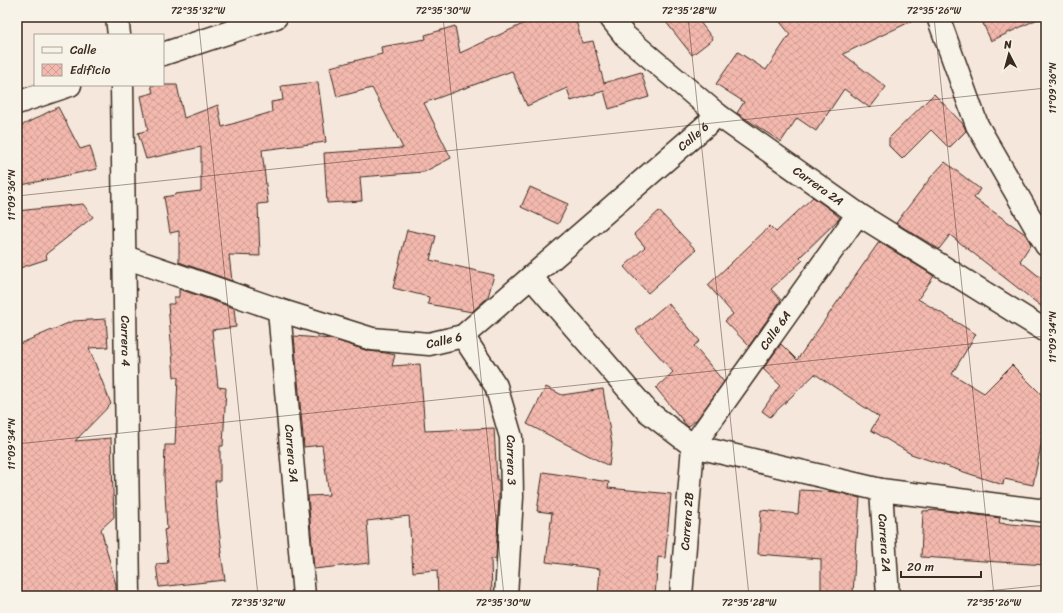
<svg xmlns="http://www.w3.org/2000/svg" width="1063" height="613" viewBox="0 0 1063 613" font-family="Sriracha,sans-serif">
<style>
.building{fill:url(#building-cross-hatch);stroke:#3b2a1e}
.lines{fill:none;stroke-linecap:round;stroke-linejoin:round}
.minor-casing{stroke:#3b2a1e;stroke-width:25}
.minor{stroke:#f7f3e8;stroke-width:22}
.ticks{fill:none;stroke:#3b2a1e;stroke-width:1;stroke-opacity:0.45}
.labels{text-anchor:middle;dominant-baseline:central;stroke-width:3;stroke-linejoin:round;paint-order:stroke}
.street-label{font-size:12px;fill:#3b2a1e;stroke:#f7f3e8}
.neatline{fill:none;stroke:#3b2a1e;stroke-width:1.5}
.ticks-label{font-size:10px;text-anchor:middle;fill:#3b2a1e}
</style>
<defs>
<pattern id="building-cross-hatch" width="8" height="8" patternUnits="userSpaceOnUse"><rect width="8" height="8" fill="#f3b8ae"/><path d="M0 0l8 8M0 8l8-8" fill="none" stroke="#d19e95"/></pattern>
</defs>
<rect width="100%" height="100%" fill="#f6e7dc"/>
<filter id="ink" filterUnits="userSpaceOnUse"><feTurbulence type="fractalNoise" baseFrequency=".025" numOctaves="2"/><feDisplacementMap in="SourceGraphic" scale="8" xChannelSelector="R" yChannelSelector="G"/><feConvolveMatrix kernelMatrix="1 2 1 2 8 2 1 2 1" color-interpolation-filters="sRGB"/></filter>
<g filter="url(#ink)">
<g class="building">
<path d="M538,17H575L582,43L593,41L604,83L641,72L649,97L609,109L604,91L571,101L567,88L527,106L512,71L424,103L451,158L424,172L360,177L362,201L327,203L324,153L403,148L372,88L337,97L330,67L382,54L381,47L426,39L425,35L455,26L460,53Z"/>
<path d="M662,17H696L713,39L692,55Z"/>
<path d="M776,17H920L843,54L886,87L870,108L844,89L816,131L797,118L781,142L737,113L744,102L716,84L738,52L766,70L790,34Z"/>
<path d="M980,17H1042L991,41Z"/>
<path d="M318,82L326,142L262,150L268,203L258,204L260,256L229,255L232,281L179,262V231L170,233L164,197L175,195V194L201,191V147L146,159L138,133L148,130L141,96L153,93L151,85H177L184,118L218,105L222,127L272,112L271,102L283,100L281,86Z"/>
<path d="M934,94L963,124L966,131L949,148L931,130L902,159L889,146V138Z"/>
<path d="M58,107L80,149L90,146L97,169L17,186V128Z"/>
<path d="M945,162L980,189L974,198L1025,234L1031,244L1020,261L1046,282V310L950,235L939,249L896,223L931,177Z"/>
<path d="M530,187L568,204L558,224L521,207Z"/>
<path d="M813,197L832,211L840,218L800,257L803,260L771,289L781,300L749,346L725,321L733,314L708,285L770,226L776,232Z"/>
<path d="M83,204L93,217L46,254L47,259L17,269V211Z"/>
<path d="M659,211L696,250L648,293L624,267L645,247L634,234Z"/>
<path d="M407,230L436,236L430,260L494,275L488,297L472,312L428,304L429,297L393,288Z"/>
<path d="M879,242L934,276L918,299L976,334L952,374L984,393L1012,365L1046,399V432L1042,441L1033,485L1004,479L1003,485L952,468L911,454L871,430L879,417L815,374L770,417L762,411L780,385L763,369L781,344L797,360Z"/>
<path d="M179,289L234,308L236,327L212,330L218,387L226,388L223,446H220V481H215L218,521L222,553H221L225,580L159,587L156,564L168,563L164,530L167,529L164,477L165,445H175L178,377H174L168,304H174V297H179Z"/>
<path d="M668,303L700,341L694,346L724,382L697,419L688,427L656,388L673,372L636,330Z"/>
<path d="M106,319L108,347L89,348L111,404L75,441L111,438L114,517L101,529L116,585V596H17V345L73,321Z"/>
<path d="M294,336L332,339L368,351L386,353L395,355L392,366L420,364L425,431L494,428L497,480H499V497L496,559H491L492,596H438L437,570L413,572L409,516L367,521L370,563L314,569L308,496L329,495L322,445L304,447Z"/>
<path d="M546,387L562,395L603,389L612,444L609,466L527,424Z"/>
<path d="M543,472L609,482L608,488L671,494L665,558L658,557L655,596H598L600,569L546,562L552,513L537,511Z"/>
<path d="M800,490L837,492L860,498L857,538H856L853,596H821V559L758,554L761,510L798,514Z"/>
<path d="M939,510L1000,518L999,523L1046,527V565L921,557L923,511Z"/>
</g>
<g class="lines">
<defs>
<g id="minor">
<path d="M117,17L119,35"/>
<path id="s1" d="M610,17L625,36L718,115L858,214L1046,331"/>
<path d="M938,17L977,125L1046,245"/>
<path d="M163,54L276,17"/>
<path id="s2" d="M122,85L129,596"/>
<path d="M17,103L70,85"/>
<path id="s3" d="M125,257L279,310L372,339L429,344L463,336L531,277L718,115"/>
<path d="M531,277L647,411L693,446L881,490L1046,511"/>
<path id="s4" d="M279,310L304,596"/>
<path id="s5" d="M463,336L496,386L511,437L512,497L506,596"/>
<path id="s6" d="M693,446L858,214"/>
<path id="s7" d="M881,490L888,596"/>
<path id="s8" d="M681,596L693,446"/>
</g>
</defs>
<use href="#minor" class="minor-casing"/>
<use href="#minor" class="minor"/>
</g>
</g>
<path class="ticks" d="M198,17L258,596M443,17L504,596M688,17L749,596M934,17L994,596M17,196L1046,88M17,444L1046,336M938,596L1046,585"/>
<g class="labels">
<g class="street-label">
<text stroke="none"><textPath href="#s3" startOffset="657">Calle 6</textPath></text>
<text stroke="none"><textPath href="#s1" startOffset="269">Carrera 2A</textPath></text>
<text stroke="none"><textPath href="#s6" startOffset="142">Calle 6A</textPath></text>
<text stroke="none"><textPath href="#s3" startOffset="333">Calle 6</textPath></text>
<text stroke="none"><textPath href="#s2" startOffset="256">Carrera 4</textPath></text>
<text stroke="none"><textPath href="#s4" startOffset="144">Carrera 3A</textPath></text>
<text stroke="none"><textPath href="#s5" startOffset="136">Carrera 3</textPath></text>
<text stroke="none"><textPath href="#s8" startOffset="75">Carrera 2B</textPath></text>
<text stroke="none"><textPath href="#s7" startOffset="53">Carrera 2A</textPath></text>
</g>
</g>
<rect width="1063" height="613" fill="none" stroke="#f7f3e8" stroke-width="44"/>
<rect x="34" y="34" width="130" height="52" fill="#f7f3e8" stroke="#aca397"/>
<rect x="42" y="47" width="20" height="6" fill="#f7f3e8" stroke="#aca397"/>
<text x="70" y="54" font-size="12" fill="#3b2a1e">Calle</text>
<rect x="42" y="64" width="20" height="12" fill="url(#building-cross-hatch)" stroke="#aca397"/>
<text x="70" y="74" font-size="12" fill="#3b2a1e">Edificio</text>
<g transform="translate(1009 54) rotate(354)" stroke="#f7f3e8" stroke-width="3" paint-order="stroke">
<path d="M0-3L7 15L0 10L-7 15Z" fill="#3b2a1e"/>
<text y="-6" font-size="11" font-weight="bold" text-anchor="middle" fill="#3b2a1e">N</text>
</g>
<path d="M901 571v6h80v-6" fill="none" stroke="#3b2a1e" stroke-width="2"/>
<text x="907" y="571" font-size="12" fill="#3b2a1e" stroke="#f7f3e8" stroke-width="3" paint-order="stroke">20 m</text>
<rect x="22" y="22" width="1019" height="569" class="neatline"/>
<g class="ticks-label">
<text x="198" y="14">72°35'32"W</text>
<text x="443" y="14">72°35'30"W</text>
<text x="689" y="14">72°35'28"W</text>
<text x="934" y="14">72°35'26"W</text>
<text transform="translate(1052 88) rotate(-90)" y="4">11°09'36"N</text>
<text transform="translate(11 195) rotate(-90)" y="4">11°09'36"N</text>
<text transform="translate(1052 337) rotate(-90)" y="4">11°09'34"N</text>
<text transform="translate(11 444) rotate(-90)" y="4">11°09'34"N</text>
<text x="258" y="606">72°35'32"W</text>
<text x="503" y="606">72°35'30"W</text>
<text x="749" y="606">72°35'28"W</text>
<text x="994" y="606">72°35'26"W</text>
</g>
</svg>
